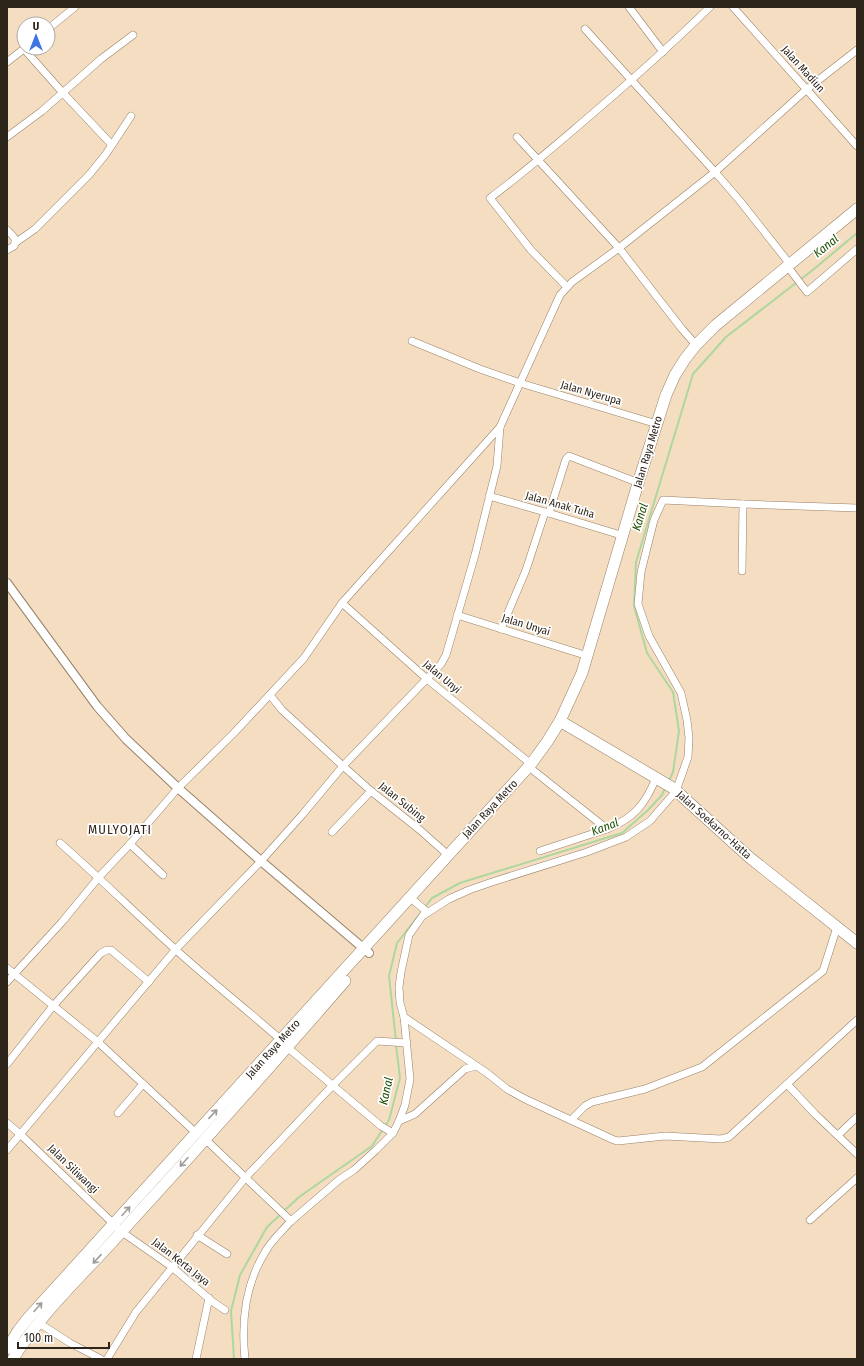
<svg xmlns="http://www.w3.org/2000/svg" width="864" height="1366" viewBox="0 0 864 1366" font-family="'Fira Sans Condensed',sans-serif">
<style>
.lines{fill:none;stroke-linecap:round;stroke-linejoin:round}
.stream{stroke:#aed79f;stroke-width:2}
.minor-casing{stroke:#978168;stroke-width:8}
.tertiary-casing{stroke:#978168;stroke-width:10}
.primary-casing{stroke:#978168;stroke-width:12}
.trunk-casing{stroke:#978168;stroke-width:12}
.minor{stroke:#fff;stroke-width:7}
.tertiary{stroke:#fff;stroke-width:8}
.primary{stroke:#fff;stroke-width:11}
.trunk{stroke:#fff;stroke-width:11}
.oneway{stroke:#a19d98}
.labels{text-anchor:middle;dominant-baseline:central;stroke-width:3.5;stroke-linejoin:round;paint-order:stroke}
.street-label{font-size:11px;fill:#2e251a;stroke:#fff}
.water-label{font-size:12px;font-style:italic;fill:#1c4e00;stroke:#fff}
.quarter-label{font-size:13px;letter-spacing:1px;fill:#2e251a;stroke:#fff}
</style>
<rect width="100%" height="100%" fill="#f5ddc1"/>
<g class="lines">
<g class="stream">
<path d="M669,781L673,772L679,731L673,692L647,653L634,606L636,562L693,374L726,337L814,269L857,233"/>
<path d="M425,907L432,898L460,883L622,833L648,810L662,795L665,788"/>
<path d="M396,1041L389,976L397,943L422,911"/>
<path d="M385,1126L389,1120L400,1078L396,1045"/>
<path d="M284,1211L299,1197L372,1146L383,1129"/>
<path d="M234,1359L231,1311L240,1275L267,1227L281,1214"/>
</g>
<defs>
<g id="minor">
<path d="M629,7L663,52"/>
<path d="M733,7L857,146"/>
<path d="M48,29L75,7"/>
<path d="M585,29L715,172L740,201L789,263"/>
<path d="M24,49L63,93L112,145"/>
<path d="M7,62L25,48"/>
<path d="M7,137L42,111L101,59L133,35"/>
<path d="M517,137L619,248L682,329L696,345"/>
<path d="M7,230C12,235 18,239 14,246L7,250"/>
<path d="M15,243L35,229L89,175L106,154L131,116"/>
<path d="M791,271L807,292L857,249"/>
<path d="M567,287L531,250L490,198C525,172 558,143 591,115C632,80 672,44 710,7"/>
<path d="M412,341L480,369L520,383L657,424"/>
<path d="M489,496L545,512L624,536"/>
<path d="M743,504L857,508"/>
<path d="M549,513L566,459L569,456L639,483"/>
<path d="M342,603L427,679L531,764"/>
<path d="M457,615L588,656"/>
<path d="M501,629L526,570L545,512"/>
<path d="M270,695L282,710L343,766L371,791L420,830L448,855"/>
<path d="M534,771L607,829C634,818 645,805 656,778"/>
<path d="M332,832L371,791"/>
<path d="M60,843C99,877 136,914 175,949C209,980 246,1009 281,1040L287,1047L381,1126L393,1133"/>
<path d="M130,844L163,875"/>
<path d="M540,851L607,829"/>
<path d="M424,915L449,899L469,890L492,882L587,852L626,837L650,821L676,791L688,757L689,738L687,720L681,693L649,636L638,604L641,572L654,520L663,500L743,504L742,571"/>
<path d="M7,968L98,1042L196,1133"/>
<path d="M7,982L62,922L99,877L130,844L178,788L233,734L304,658L342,603L500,427"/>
<path d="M404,1017L487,1073L507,1089L525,1099L614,1140L618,1141L665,1136L721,1139L729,1137L857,1020"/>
<path d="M7,1064L53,1006L101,953L107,950H111L149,982"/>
<path d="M787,1084L815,1114L857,1154"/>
<path d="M118,1113L143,1084"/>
<path d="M571,1120L585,1106L592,1102L645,1089L702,1067L823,971L837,927"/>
<path d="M399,1121L415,1114L465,1069L476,1066"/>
<path d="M7,1123L20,1134L122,1232L172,1267L213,1302L225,1310"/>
<path d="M838,1135L857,1117"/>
<path d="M205,1139L291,1221L340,1179L354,1170L376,1150L393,1133L399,1121L405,1105L410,1079L404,1017L400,1003L399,987L401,972L409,935L426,911L413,900"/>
<path d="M7,1150L176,949L261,861L302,815L343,766L441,664L446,655L475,555L497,466L500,427L560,295L572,282L619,248L715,172L807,89L857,50"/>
<path d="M810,1220L857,1178"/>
<path d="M197,1235L227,1254"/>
<path d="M39,1323L70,1343L101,1359"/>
<path d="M107,1359L136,1312L246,1177L333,1085L377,1041L407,1043"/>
<path d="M196,1359L209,1298"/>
<path d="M245,1359C241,1320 245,1283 267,1249C273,1239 283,1230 291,1221"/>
</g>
<path id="tertiary" d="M7,583L97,706L126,739L178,788L261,861L369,953"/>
<path id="primary" d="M560,721L673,788L749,857L857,943"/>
<g id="trunk">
<path d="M7,1349L18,1331L29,1317L531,764L547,742L560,721L582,673L639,480L666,395L675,375L685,359L696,345L716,325L857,209"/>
<path d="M13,1359C41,1312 87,1271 123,1230C198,1148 272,1065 345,981"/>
</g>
</defs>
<use href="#minor" class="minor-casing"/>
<use href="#tertiary" class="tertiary-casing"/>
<use href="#primary" class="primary-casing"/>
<use href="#trunk" class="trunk-casing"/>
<use href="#minor" class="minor"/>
<use href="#tertiary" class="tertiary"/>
<use href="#primary" class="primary"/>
<use href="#trunk" class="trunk"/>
</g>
<defs><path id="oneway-shaft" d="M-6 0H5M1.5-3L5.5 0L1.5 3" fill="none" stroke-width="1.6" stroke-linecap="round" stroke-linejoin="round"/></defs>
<g class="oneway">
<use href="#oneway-shaft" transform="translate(213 1114) rotate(-47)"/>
<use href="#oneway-shaft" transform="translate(184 1162) rotate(132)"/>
<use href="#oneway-shaft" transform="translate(126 1211) rotate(-48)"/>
<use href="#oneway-shaft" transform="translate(97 1259) rotate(133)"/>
<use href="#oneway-shaft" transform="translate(38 1307) rotate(-48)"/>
</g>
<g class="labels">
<g class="street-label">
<text transform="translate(803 69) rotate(48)">Jalan Madiun</text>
<text transform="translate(591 393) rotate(16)">Jalan Nyerupa</text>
<text transform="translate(648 452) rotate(-73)">Jalan Raya Metro</text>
<text transform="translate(560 505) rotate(16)">Jalan Anak Tuha</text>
<text transform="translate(526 625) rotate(17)">Jalan Unyai</text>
<text transform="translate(442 677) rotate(40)">Jalan Unyi</text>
<text transform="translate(402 802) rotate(39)">Jalan Subing</text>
<text transform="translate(490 809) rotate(-47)">Jalan Raya Metro</text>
<text transform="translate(714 825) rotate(42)">Jalan Soekarno-Hatta</text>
<text transform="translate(273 1049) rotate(-48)">Jalan Raya Metro</text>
<text transform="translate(73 1169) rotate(44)">Jalan Siliwangi</text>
<text transform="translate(181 1262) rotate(38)">Jalan Kerta Jaya</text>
</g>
<g class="water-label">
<text transform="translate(826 246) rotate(-39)">Kanal</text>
<text transform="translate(640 517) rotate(-73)">Kanal</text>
<text transform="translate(605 827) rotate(-21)">Kanal</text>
<text transform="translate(386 1091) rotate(-78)">Kanal</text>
</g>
<g class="quarter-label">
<text x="120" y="829">MULYOJATI</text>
</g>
</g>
<rect width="864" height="1366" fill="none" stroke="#2e251a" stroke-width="16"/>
<g transform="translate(36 36)"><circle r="19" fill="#ffffff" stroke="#aba8a3"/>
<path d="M0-3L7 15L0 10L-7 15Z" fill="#4074e4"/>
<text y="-6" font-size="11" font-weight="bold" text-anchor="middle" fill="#2e251a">U</text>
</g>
<path d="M18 1342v6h91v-6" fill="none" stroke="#2e251a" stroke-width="2"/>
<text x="24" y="1342" font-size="12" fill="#2e251a" stroke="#ffffff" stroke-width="3" paint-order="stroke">100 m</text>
</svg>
